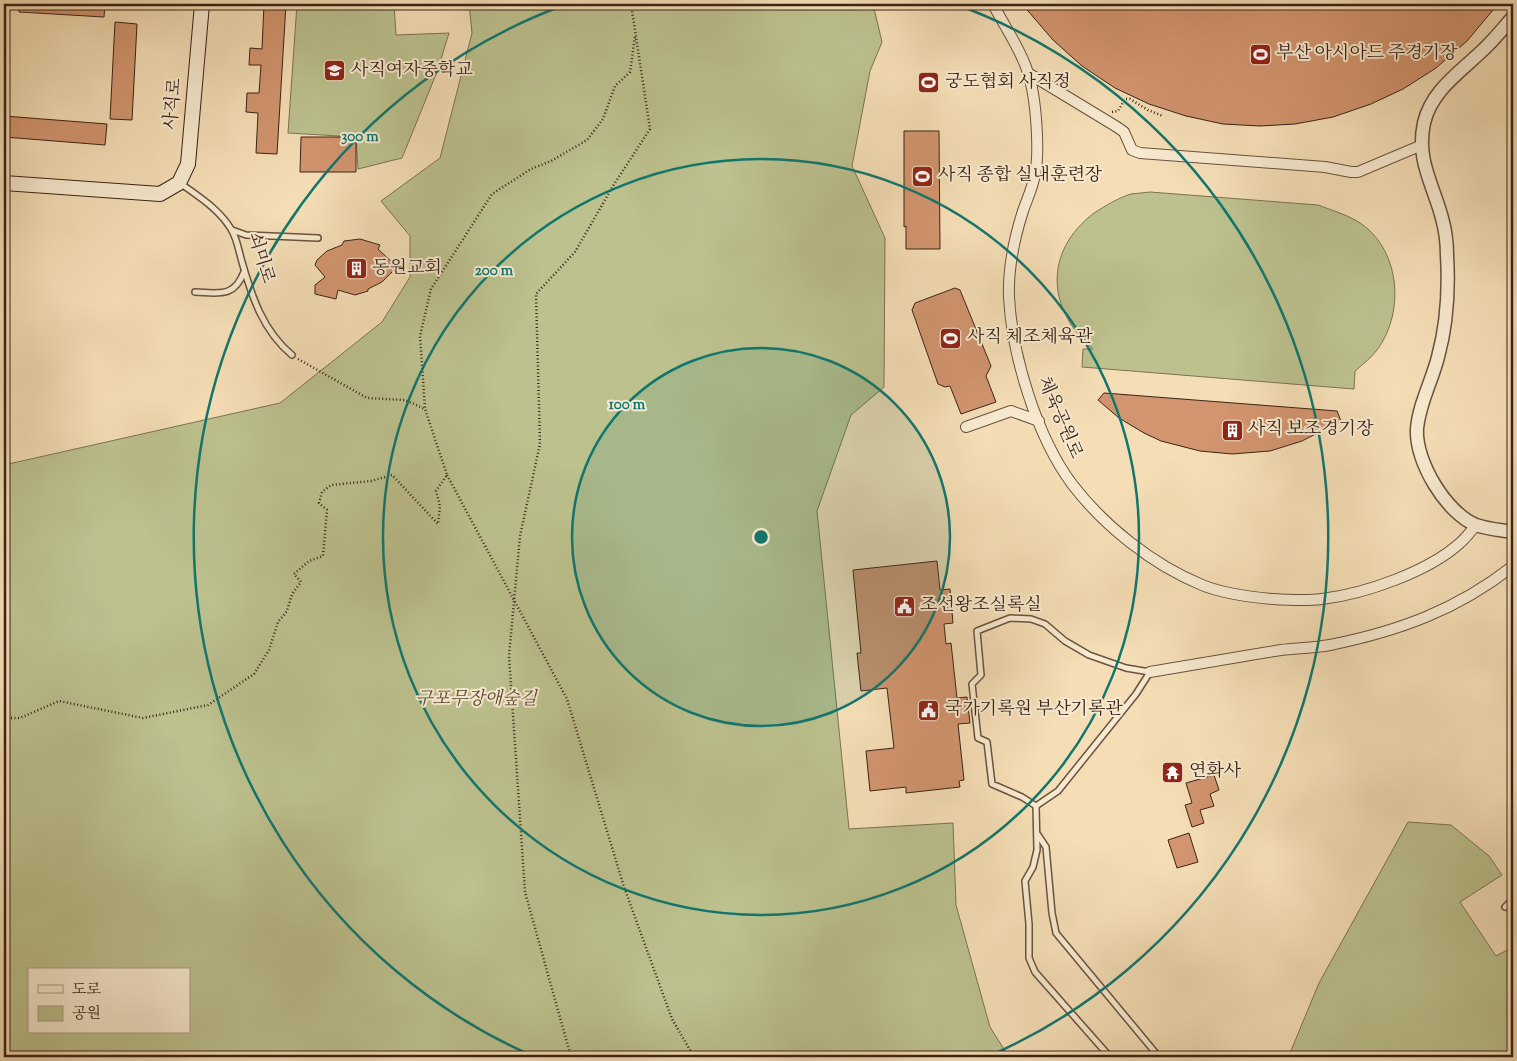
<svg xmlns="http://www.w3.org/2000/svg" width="1517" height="1061" viewBox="0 0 1517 1061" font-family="'Sorts Mill Goudy','Noto Serif KR',serif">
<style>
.green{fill:#bcc18e;stroke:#7b7252;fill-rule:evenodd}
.building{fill:#d2956f;stroke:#3a2317}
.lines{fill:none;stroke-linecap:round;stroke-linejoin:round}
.service-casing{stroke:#69523f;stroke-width:8}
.minor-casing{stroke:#69523f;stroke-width:12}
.tertiary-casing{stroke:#69523f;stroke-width:15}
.secondary-casing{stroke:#3a2317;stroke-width:16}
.path{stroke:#3a2317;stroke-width:2.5;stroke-dasharray:1 2.5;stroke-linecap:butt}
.service{stroke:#f8ead0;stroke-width:5}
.minor{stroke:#f8ead0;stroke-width:10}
.tertiary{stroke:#f8ead0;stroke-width:12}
.secondary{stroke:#f8ead0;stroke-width:14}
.ring{fill:none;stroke:#0f766e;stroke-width:2.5}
.labels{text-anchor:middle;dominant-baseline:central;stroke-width:4;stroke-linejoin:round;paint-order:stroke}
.poi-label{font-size:18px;fill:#3a2317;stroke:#f8ead0;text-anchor:start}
.street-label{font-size:18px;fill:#3a2317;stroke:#f8ead0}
.park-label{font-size:18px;font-style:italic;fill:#5a4a35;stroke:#f8ead0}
.centre{fill:#0f766e;stroke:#f8ead0;stroke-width:2.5}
.ring-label{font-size:15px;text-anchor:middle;font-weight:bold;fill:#0f766e;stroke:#f8ead0;stroke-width:4;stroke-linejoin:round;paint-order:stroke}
</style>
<rect width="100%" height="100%" fill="#f5deb6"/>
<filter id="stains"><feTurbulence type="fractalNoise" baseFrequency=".004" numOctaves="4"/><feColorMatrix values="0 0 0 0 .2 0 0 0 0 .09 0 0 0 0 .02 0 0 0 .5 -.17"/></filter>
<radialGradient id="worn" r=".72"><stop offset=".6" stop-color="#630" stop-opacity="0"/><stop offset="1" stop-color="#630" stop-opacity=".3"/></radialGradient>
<g class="green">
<path d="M297,4H394L396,35L449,33L437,72L402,158L358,169L356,137L288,133Z"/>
<path d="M469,4H873L882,42L870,71L852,166L885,238L884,387L851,415L817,511L849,829L953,823L956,905L990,1027L1009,1057H4V465L280,403L382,322L410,277V236L381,201L440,158L472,33ZM29,970H189V1032H29Z"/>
<path d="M1150,192L1318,205C1331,210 1345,214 1357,221C1400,247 1406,311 1377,350C1371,358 1363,364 1355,371L1354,389L1082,367L1083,349H1093C1047,310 1043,252 1094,213C1105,206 1118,198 1131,194C1137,193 1144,193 1150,192Z"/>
<path d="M1408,822L1451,825L1489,856L1502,875L1460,902L1496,956L1513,947V1057H1285L1290,1053L1319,983Z"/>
</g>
<g class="building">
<path d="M19,4H105L104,17L19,12Z"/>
<path d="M264,4H286L277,154L256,153L258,113L246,112L247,93H259L261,65H249L250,48L262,49Z"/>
<path d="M1022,4H1498L1467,41L1436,68L1403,89L1371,104L1333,117L1295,124L1260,126L1223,124L1186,116L1149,104L1115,88L1082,66L1053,40Z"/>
<path d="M115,22L137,24L132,120L110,119Z"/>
<path d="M4,116L107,124L105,145L4,137Z"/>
<path d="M904,131H939L940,249H906V226L904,227Z"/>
<path d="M301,137H356V172H300Z"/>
<path d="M360,239L380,245L378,249L394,264L395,268L392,272L382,282L368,289V291L355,295L338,290L336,299L315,294V285L325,277L315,265L317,260L327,251L342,245L344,241Z"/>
<path d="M955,288L960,290L991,366L986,376L996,402L961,414L950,386L945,387L938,384L912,310L915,303Z"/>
<path d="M1104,393L1337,411L1341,421L1302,441L1270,451L1232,454L1200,451L1161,441L1144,433L1119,418L1098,400Z"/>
<path d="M937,561L940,590L950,589L953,623L944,624L946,644L951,643L957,698L967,697L970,723L958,724L964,780L959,781L960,787L906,793V787L870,791L866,751L894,748L887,688L861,691L857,653H861L853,570Z"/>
<path d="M1214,775L1219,790L1210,794L1214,806L1200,810L1204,823L1192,827L1185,805L1192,803L1186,783Z"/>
<path d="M1189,833L1198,862L1177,868L1168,840Z"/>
</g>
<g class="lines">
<defs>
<g id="service">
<path d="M180,183C199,197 219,209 231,229C237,238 239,252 242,262C252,297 263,331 292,355"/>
<path d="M232,230L246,235L318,238"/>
<path d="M195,292C219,293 234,298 244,272"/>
<path d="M1010,618L1031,619L1045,624L1065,641L1089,655L1126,668L1150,672L1136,694L1058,791L1036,806L1022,797L992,784L987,742L978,738L972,684L981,675L977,631Z"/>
<path d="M1036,806L1037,850L1033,867L1025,881L1029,924V958L1035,972L1110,1057"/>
<path d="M1038,835L1046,847L1052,913L1056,933L1159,1057"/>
<path d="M1505,907L1513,899"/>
</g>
<g id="minor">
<path d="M993,4C1004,26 1021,49 1028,73C1036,96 1040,151 1035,174C1033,187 1027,199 1023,211C1014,239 1008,268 1009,297C1012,356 1037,437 1072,484C1104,526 1153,565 1202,585C1224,594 1249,597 1273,599C1289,600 1306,601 1322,599C1364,594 1428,572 1460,543C1466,538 1471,531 1476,525"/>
<path d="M1028,73L1117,127L1124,132L1132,150L1140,153L1325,167L1351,172H1358L1422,145"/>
<path d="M966,427L1011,411L1039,421"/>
<path d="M1150,672C1193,665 1237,657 1281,650C1297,648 1314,648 1330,645C1399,631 1457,610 1513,566"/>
</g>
<path id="tertiary" d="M1513,17C1505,26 1497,36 1488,45C1465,69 1432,88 1424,123C1416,160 1433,184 1442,218C1445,229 1447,243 1447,255C1449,289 1447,324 1438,357C1432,381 1419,404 1417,429C1415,461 1446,513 1476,525C1487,529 1501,530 1513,532"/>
<path id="secondary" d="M4,183L160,194L179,183L188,164L202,4"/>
</defs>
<use href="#service" class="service-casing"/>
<use href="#minor" class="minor-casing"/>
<use href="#tertiary" class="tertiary-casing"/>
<use href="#secondary" class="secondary-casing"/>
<g class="path">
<path d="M1112,112L1118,111L1125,99H1130L1148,110L1163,116"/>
<path d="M298,359L367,398L405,400L425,409"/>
<path d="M447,475L567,699L624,887L672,1019L694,1057"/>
<path d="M4,718H20L59,701L143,718L208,705L254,674L269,650L278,622L287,611L292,594L301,582L294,574L309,561L323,556L327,510L319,503L322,492L331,485L371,481L392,475L438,524L440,506L436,491L447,475L425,409L420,336L431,289L492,194L531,169L551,161L587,140L603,119L615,86L630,72L635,36"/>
<path d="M571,1057L525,892L509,656L520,536L540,444L536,294L575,252L613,186L650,129L631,4"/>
</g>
<use href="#service" class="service"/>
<use href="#minor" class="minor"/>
<use href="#tertiary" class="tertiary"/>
<use href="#secondary" class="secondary"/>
</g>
<circle cx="761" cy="537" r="189" fill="#0f766e" fill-opacity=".12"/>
<g class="ring">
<circle cx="761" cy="537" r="189"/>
<circle cx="761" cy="537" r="378"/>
<path d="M535 1057A567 567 0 0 1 567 4M955 4A567 567 0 0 1 987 1057"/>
</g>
<defs>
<symbol id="stadium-square" viewBox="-11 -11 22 22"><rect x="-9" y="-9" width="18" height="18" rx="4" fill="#8f2418" stroke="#f8ead0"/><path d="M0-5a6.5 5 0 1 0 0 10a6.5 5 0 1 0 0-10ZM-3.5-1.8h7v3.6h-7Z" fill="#fff"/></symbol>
<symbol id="school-square" viewBox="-11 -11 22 22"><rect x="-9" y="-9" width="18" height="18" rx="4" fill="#8f2418" stroke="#f8ead0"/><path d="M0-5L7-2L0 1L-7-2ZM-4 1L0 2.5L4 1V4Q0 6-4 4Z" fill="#fff"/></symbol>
<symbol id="building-square" viewBox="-11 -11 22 22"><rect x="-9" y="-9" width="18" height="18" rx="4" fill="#8f2418" stroke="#f8ead0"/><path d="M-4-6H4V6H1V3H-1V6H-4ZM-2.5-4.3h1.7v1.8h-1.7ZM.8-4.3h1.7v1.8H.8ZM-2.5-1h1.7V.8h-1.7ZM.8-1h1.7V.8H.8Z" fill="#fff"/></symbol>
<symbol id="civic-square" viewBox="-11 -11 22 22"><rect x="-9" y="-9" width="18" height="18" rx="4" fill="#8f2418" stroke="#f8ead0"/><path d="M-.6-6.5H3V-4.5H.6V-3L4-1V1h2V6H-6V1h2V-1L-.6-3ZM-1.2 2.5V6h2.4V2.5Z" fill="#fff"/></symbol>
<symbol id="temple-square" viewBox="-11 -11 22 22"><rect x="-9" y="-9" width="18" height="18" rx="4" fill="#8f2418" stroke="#f8ead0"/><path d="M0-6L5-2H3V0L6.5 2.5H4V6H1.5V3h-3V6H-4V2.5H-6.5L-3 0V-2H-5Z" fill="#fff"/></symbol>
</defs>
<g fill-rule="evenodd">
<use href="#stadium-square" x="1248" y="42" width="25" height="25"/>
<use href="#school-square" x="322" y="58" width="25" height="25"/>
<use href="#stadium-square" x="916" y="70" width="25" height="25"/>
<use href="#stadium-square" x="910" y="164" width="25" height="25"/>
<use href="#building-square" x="344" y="256" width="25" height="25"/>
<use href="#stadium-square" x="938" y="326" width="25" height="25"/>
<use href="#building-square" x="1220" y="418" width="25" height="25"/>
<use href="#civic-square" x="892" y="594" width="25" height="25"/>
<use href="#civic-square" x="916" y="698" width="25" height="25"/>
<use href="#temple-square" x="1160" y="760" width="25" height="25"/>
</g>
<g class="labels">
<g class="poi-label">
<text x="1276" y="54">부산 아시아드 주경기장</text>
<text x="351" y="71">사직여자중학교</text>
<text x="945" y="83">궁도협회 사직정</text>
<text x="938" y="176">사직 종합 실내훈련장</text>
<text x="372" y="269">동원교회</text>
<text x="967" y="338">사직 체조체육관</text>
<text x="1248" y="430">사직 보조경기장</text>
<text x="920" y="606">조선왕조실록실</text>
<text x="945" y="710">국가기록원 부산기록관</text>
<text x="1189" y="772">연화사</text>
</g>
<g class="street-label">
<text transform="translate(174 104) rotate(-85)">사직로</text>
<text transform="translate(260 258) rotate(73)">쇠미로</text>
<text transform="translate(1059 418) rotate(67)">체육공원로</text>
</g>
<g class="park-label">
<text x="476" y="700">구포무장애숲길</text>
</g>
</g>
<circle cx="761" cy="537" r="8" class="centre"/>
<g class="ring-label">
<text x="360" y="141">300 m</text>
<text x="494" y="275">200 m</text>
<text x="627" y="409">100 m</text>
</g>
<rect width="1517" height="1061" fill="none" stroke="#f5deb6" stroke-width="20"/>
<rect x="5" y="5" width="1507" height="1051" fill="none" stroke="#3a2317" stroke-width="2.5"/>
<rect x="10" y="10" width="1497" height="1041" fill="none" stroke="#3a2317"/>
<rect x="28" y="968" width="162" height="65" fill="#f8ead0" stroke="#ac9a86"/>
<rect x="38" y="985" width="25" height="8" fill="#f8ead0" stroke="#ac9a86"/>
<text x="72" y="994" font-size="15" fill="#3a2317">도로</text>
<rect x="38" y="1006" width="25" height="15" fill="#bcc18e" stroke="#ac9a86"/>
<text x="72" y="1018" font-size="15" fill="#3a2317">공원</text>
<rect width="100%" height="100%" filter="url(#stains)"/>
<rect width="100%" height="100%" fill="url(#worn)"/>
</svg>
